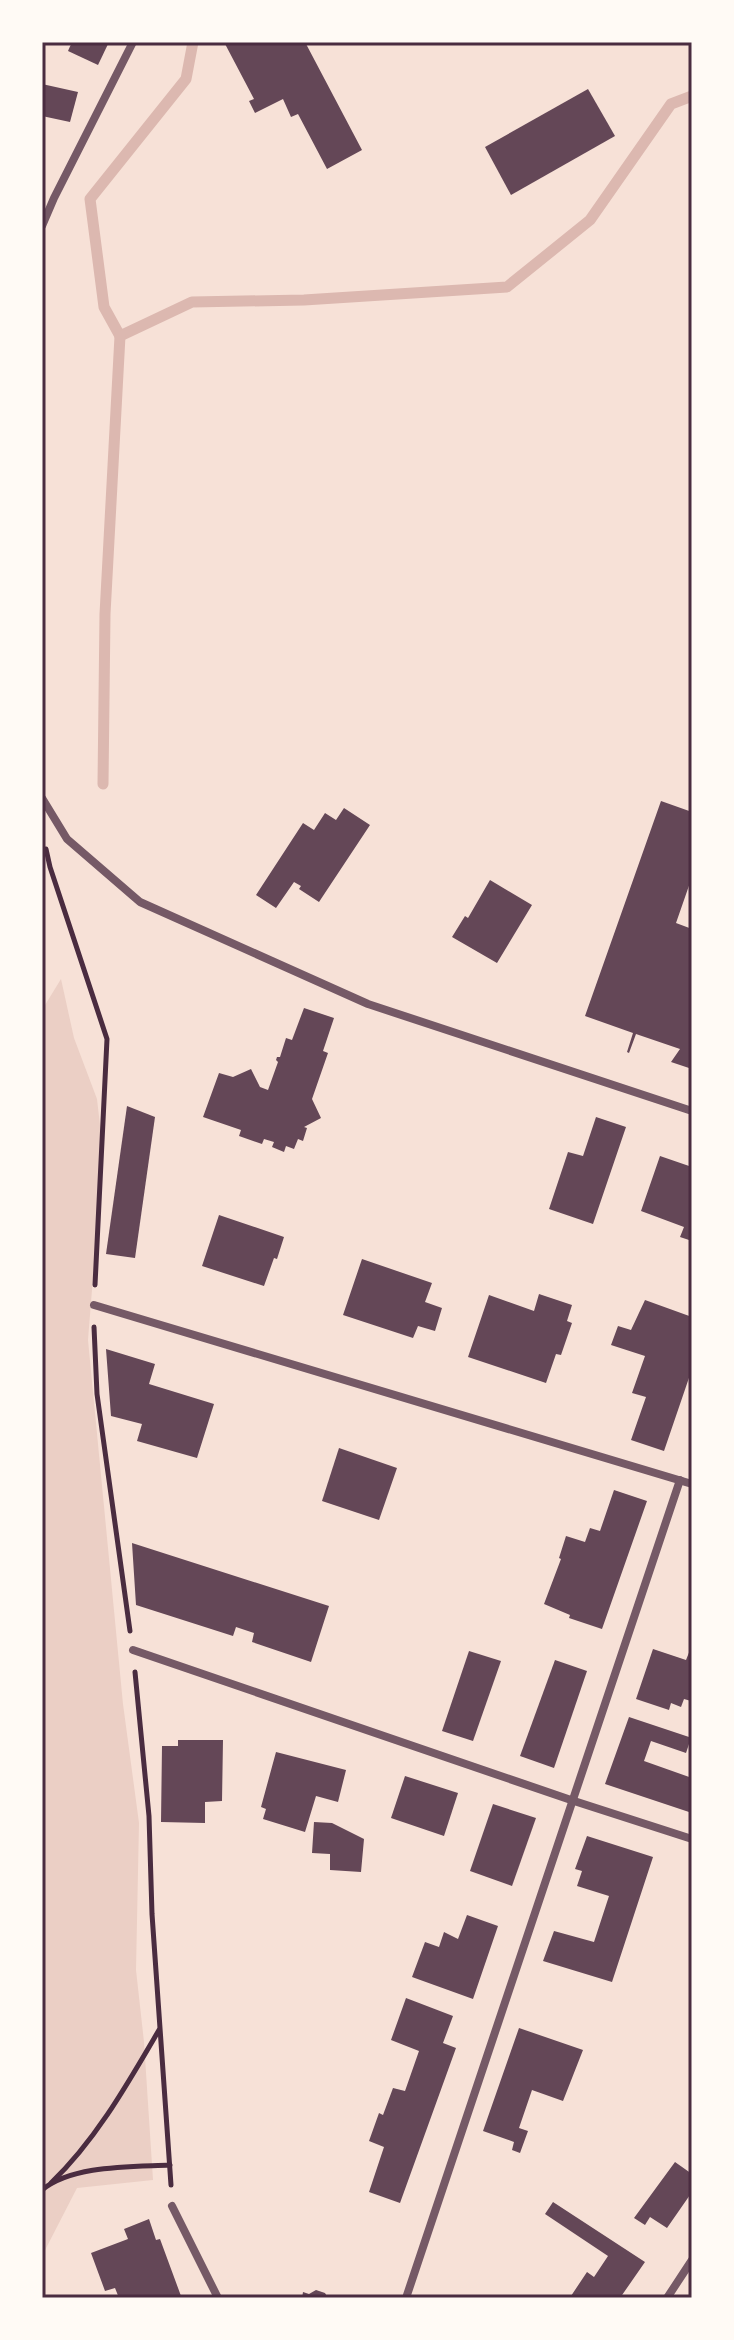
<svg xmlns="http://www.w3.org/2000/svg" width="734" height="2340" viewBox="0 0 734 2340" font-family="Roboto,sans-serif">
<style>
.green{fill:#ebcfc5}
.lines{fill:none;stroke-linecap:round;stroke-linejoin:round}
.stream{stroke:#dcb8b0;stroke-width:11}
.building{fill:#644757}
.path{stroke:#4a2c40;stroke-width:5}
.minor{stroke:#755966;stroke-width:8}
.neatline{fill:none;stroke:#4a2c40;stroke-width:3}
</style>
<rect width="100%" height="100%" fill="#f7e1d7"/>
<path class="green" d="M61,979L74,1038L97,1099L103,1152L88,1340L123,1704L139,1823L136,1970L144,2042L153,2180L77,2188L42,2256V1010Z"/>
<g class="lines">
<g class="stream">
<path d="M193,42L186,79L90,199L104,307L120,336L192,302L304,300L507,287L590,220L671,104L692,96"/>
<path d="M103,784L105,614L120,336"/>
</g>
</g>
<g class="building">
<path d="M72,42H109L98,65L68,51Z"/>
<path d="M224,42H305L362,150L327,169L298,114L291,117L283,99L255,113L249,101L254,99Z"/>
<path d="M42,84L78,92L70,122L42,116Z"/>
<path d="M588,89L615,136L511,195L485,147Z"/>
<path d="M661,801L692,812V877L676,923L692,929V1069L671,1062L680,1049L636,1034L629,1053L627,1052L633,1033L585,1016Z"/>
<path d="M344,808L370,825L319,902L299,889L301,886L294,882L276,908L256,895L303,823L314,830L325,813L336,820Z"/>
<path d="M490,880L532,905L497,963L452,937L465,916L468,918Z"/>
<path d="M304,1008L334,1018L323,1051L328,1053L312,1099L321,1118L304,1127L307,1128L303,1141L298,1139L294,1149L286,1146L284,1152L272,1147L274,1142L264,1139L262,1144L239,1136L241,1130L203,1117L219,1073L233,1077L251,1069L260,1087L268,1090L278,1062L276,1060L277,1057H280L286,1038L292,1040Z"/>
<path d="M127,1106L155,1117L135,1258L106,1254Z"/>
<path d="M596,1117L626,1127L593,1224L549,1209L568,1152L583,1156Z"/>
<path d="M660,1156L692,1167V1241L680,1237L684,1227L641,1211Z"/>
<path d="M219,1215L284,1237L277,1259L274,1258L264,1286L202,1266Z"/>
<path d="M362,1259L432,1283L425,1302L442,1308L435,1331L418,1326L413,1338L343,1315Z"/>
<path d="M539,1294L572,1305L567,1321L572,1323L561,1355L556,1354L546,1383L468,1357L489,1295L534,1311Z"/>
<path d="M645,1300L692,1317V1369L664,1451L631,1440L646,1397L632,1393L645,1356L611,1345L618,1326L631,1330Z"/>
<path d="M106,1349L155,1364L149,1384L214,1404L197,1458L137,1441L142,1424L111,1416Z"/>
<path d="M339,1448L397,1468L379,1520L322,1501Z"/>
<path d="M614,1490L647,1501L602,1629L569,1618L570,1615L544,1604L561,1559L559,1558L566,1536L585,1542L590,1528L600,1531Z"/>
<path d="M132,1543L329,1606L311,1662L252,1642L254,1633L236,1627L233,1636L136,1605Z"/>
<path d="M692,1645L691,1701L684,1699L681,1707L671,1703L669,1710L636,1699L653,1649L686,1660Z"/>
<path d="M469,1651L501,1661L473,1741L442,1731Z"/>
<path d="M555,1660L587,1671L554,1768L520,1756Z"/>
<path d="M629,1717L692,1738V1745L689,1744L686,1753L651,1741L644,1761L692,1778V1813L605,1784Z"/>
<path d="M178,1740H223L222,1801L205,1802V1823L161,1822L162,1746H178Z"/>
<path d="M276,1752L346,1770L338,1802L316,1796L305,1832L263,1819L266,1809L261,1807Z"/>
<path d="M405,1776L458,1793L444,1836L391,1818Z"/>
<path d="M493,1804L536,1818L512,1886L470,1871Z"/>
<path d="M314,1822L332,1823L364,1839L361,1872L330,1870V1854L312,1853Z"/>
<path d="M587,1836L653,1857L612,1982L543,1961L554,1931L594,1942L609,1896L577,1886L582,1871L575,1869Z"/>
<path d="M467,1915L498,1926L473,1999L412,1977L425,1942L439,1947L444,1932L458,1939Z"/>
<path d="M406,1998L453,2016L443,2043L456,2048L400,2203L369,2192L384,2147L369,2141L379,2113L383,2115L393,2088L405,2091L419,2051L391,2040Z"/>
<path d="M519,2028L583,2050L563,2101L532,2090L519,2128L528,2131L520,2153L512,2150L514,2142L483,2131Z"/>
<path d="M675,2162L692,2174V2192L667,2228L650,2217L645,2225L634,2218Z"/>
<path d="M553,2202L645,2262L620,2298H574L571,2296L587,2272L594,2277L608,2256L545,2214Z"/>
<path d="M149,2219L156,2240L160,2239L181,2296L174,2298H119L115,2288L105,2291L91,2253L128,2239L124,2229Z"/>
<path d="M316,2290L325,2293L328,2298H302L303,2292L309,2294Z"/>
</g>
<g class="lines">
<g class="path">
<path d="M46,849L50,867L107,1039L95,1285"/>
<path d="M94,1327L97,1394L130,1631"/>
<path d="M135,1672L149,1816L152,1914L171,2185"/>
<path d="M51,2183C96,2140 128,2083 159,2030"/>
<path d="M42,2190C72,2165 131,2167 170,2165"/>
</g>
<g class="minor">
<path d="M42,226L54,198L133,42"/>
<path d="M42,798L67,839L140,902L368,1004L692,1111"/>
<path d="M94,1305L692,1484"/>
<path d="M133,1650L571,1800L692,1839"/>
<path d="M172,2206L218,2298"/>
<path d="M406,2298L680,1480"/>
<path d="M667,2298L692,2260"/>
</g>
</g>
<rect width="734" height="2340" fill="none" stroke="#fffaf5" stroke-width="88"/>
<rect x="44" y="44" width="646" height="2252" class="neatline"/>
</svg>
